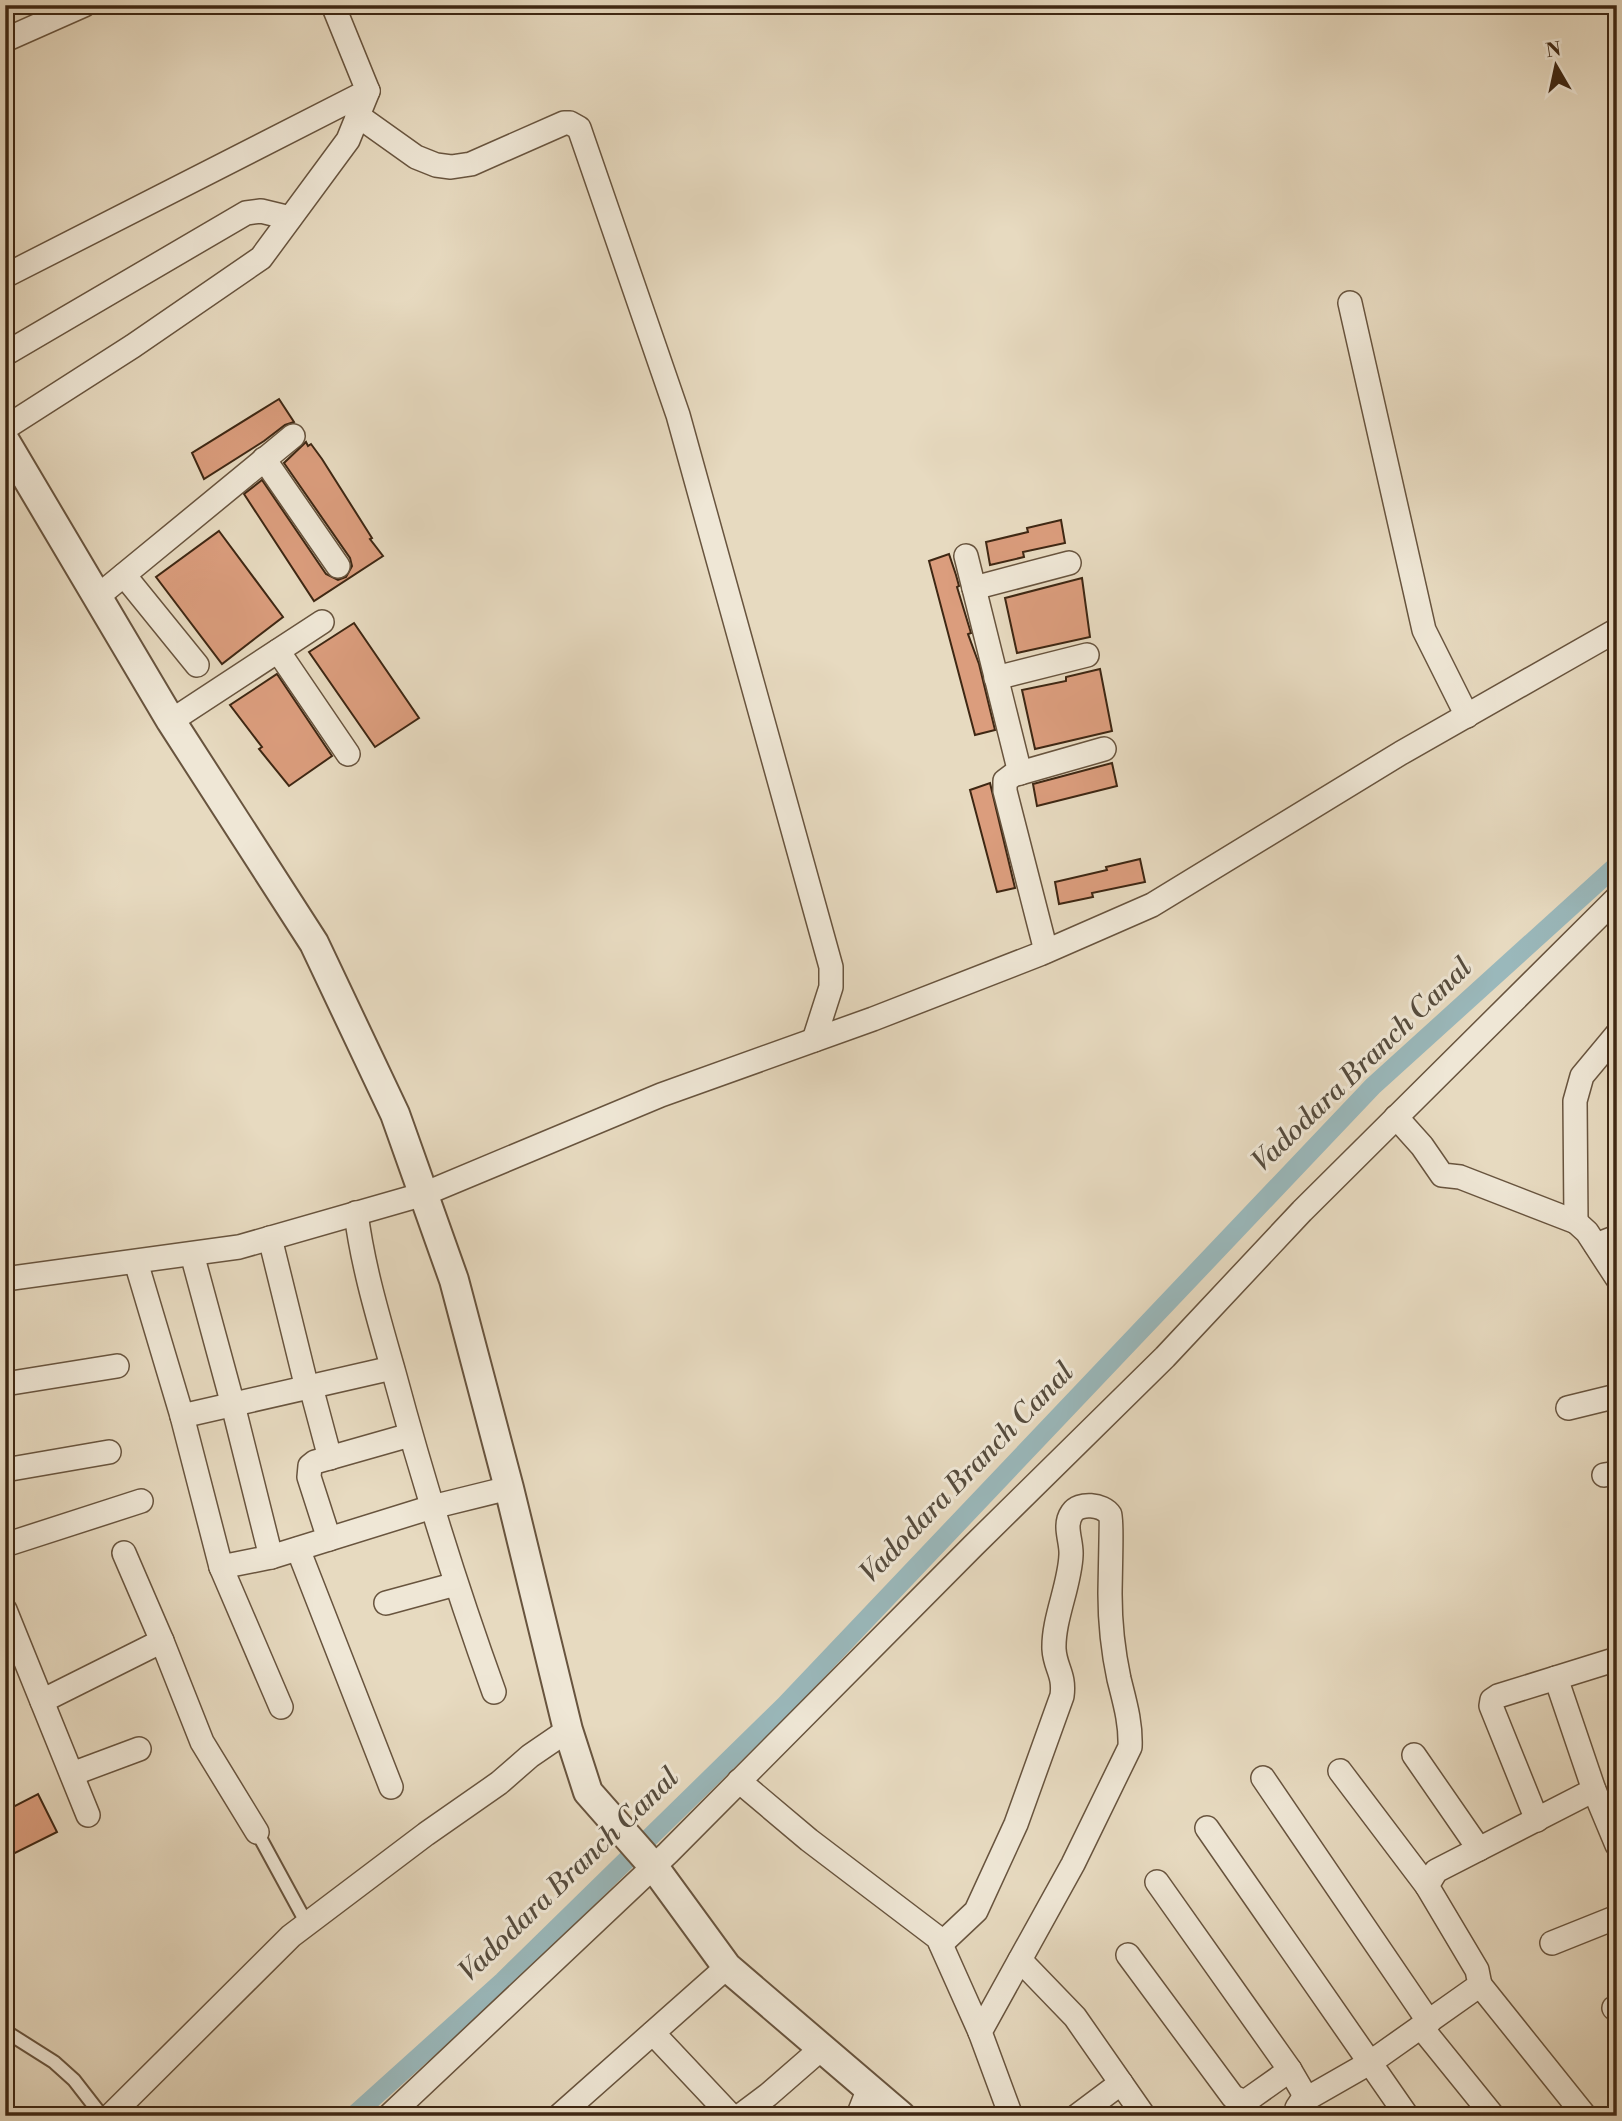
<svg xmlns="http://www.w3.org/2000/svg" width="1622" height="2121" viewBox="0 0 1622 2121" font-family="'Libre Bodoni',serif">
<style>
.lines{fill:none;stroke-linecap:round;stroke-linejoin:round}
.canal{stroke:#9ab8bb;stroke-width:19}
.building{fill:#db9d7d;stroke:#3e2713;stroke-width:2}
.service-casing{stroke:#68543e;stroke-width:16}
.minor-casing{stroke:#68543e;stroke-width:26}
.tertiary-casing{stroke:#68543e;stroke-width:32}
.service{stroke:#efe7d6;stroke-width:12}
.minor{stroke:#efe7d6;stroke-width:23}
.tertiary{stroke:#efe7d6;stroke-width:28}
.labels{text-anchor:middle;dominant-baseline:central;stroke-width:6;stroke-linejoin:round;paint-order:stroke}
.water-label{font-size:28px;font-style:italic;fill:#554b3d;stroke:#efe7d6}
</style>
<rect width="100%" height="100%" fill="#e7dac0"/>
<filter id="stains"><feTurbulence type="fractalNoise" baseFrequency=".00286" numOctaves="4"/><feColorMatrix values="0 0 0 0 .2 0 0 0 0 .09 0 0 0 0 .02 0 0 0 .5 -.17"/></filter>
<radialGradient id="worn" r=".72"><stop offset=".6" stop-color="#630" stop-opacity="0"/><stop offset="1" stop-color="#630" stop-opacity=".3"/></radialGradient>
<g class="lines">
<path class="canal" d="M353,2116L503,1981L785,1705L1373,1086L1617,865"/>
</g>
<g class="building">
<path d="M279,399L294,422L285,425L264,441L204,479L192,453Z"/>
<path d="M306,442L308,446L311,444L322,459L372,538L370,539L383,556L314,601L244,494L262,480L326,574L338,580L346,577L352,566L350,558L284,463Z"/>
<path d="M1061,520L1065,543L1023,552L1024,557L990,565L986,542L1028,532L1027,528Z"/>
<path d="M219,531L283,617L222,664L156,577Z"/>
<path d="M949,554L956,575L959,586L957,587L971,633L968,634L979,664L995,730L975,735L929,561Z"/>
<path d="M1082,578L1090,637L1017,653L1005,598Z"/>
<path d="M354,623L419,718L375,747L309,652Z"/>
<path d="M1100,669L1112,731L1035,749L1022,690L1066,681V677Z"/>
<path d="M277,674L332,756L289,786L259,749L262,747L230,705Z"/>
<path d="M1112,763L1117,786L1037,806L1033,784Z"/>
<path d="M990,783L1015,888L997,892L970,790Z"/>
<path d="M1140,859L1145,882L1092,893L1093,897L1059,904L1055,882L1107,870L1106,867Z"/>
<path d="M38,1794L57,1832L5,1858V1811Z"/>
</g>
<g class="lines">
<defs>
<g id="service">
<path d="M257,1832L307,1924"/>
<path d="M5,2031L54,2062L74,2080L102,2116"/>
</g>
<g id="minor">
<path d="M5,40L84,5"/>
<path d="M357,115L416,157L436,165L451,167L471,164L564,123H570L579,128L678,415L831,967V987L814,1040"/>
<path d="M5,276L368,91L333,5"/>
<path d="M1350,303L1424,630L1467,716"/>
<path d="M5,354L246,213L261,211L290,218"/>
<path d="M5,428L133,346L261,258L348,140L368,91"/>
<path d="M264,459L338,566"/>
<path d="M966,556L1020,773"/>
<path d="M124,575L197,665"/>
<path d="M974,588L1069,563"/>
<path d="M97,597L293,436"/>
<path d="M278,651L348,754"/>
<path d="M996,678L1087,655"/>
<path d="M171,721L322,622"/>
<path d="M1046,951L1005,791V781L1013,775L1104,749"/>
<path d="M1396,1117L1422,1146L1442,1175L1460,1177L1576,1222L1587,1232L1617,1278"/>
<path d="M356,1213C363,1268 379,1320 394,1373C423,1481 456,1587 494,1692"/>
<path d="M1576,1222L1575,1101L1582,1076L1617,1034"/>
<path d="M270,1238L307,1388"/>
<path d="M1596,1245L1617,1237"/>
<path d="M192,1254L233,1405L271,1557"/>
<path d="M136,1262L182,1416L221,1567L271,1557L432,1507L509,1488"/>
<path d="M5,1279L239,1247L424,1194L661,1095L873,1019L1040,954L1152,905L1401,753L1617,630"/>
<path d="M5,1384L117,1366"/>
<path d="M311,1387L330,1458"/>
<path d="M1568,1408L1617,1396"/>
<path d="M182,1416L392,1368"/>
<path d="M5,1470L109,1452"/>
<path d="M1604,1475L1617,1473"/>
<path d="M329,1539L309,1477L310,1466L315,1462L410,1435"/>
<path d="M5,1545L141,1501"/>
<path d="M298,1549L391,1787"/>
<path d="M221,1567L281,1707"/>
<path d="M386,1603L456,1584"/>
<path d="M5,1610L88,1815"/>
<path d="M162,1641L202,1742L257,1832"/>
<path d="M42,1701L162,1641L124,1553"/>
<path d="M1414,1755L1479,1849"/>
<path d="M1340,1771L1427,1886"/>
<path d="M72,1774L139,1749"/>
<path d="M1263,1778L1429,2022"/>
<path d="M739,1781L809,1840L938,1938L980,2032"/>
<path d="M1594,1790L1617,1845"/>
<path d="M1537,1820L1491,1706L1492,1700L1498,1696L1556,1678"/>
<path d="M1207,1828L1407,2116"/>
<path d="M1157,1882L1290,2070L1307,2099"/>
<path d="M1552,1943L1617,1917"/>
<path d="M941,1944L976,1911L1016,1824L1062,1696C1065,1674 1055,1668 1054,1649C1053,1619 1070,1585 1071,1555C1072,1541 1063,1526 1072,1513C1079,1502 1103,1504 1110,1515C1112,1519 1110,1583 1110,1594C1110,1624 1113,1651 1119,1679C1125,1703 1131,1723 1130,1747L1073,1864L980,2032L1011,2116"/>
<path d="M1128,1955L1233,2097L1243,2101L1249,2099L1290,2070"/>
<path d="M1020,1960L1075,2017L1144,2116"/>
<path d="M1480,1985L1585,2116"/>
<path d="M1614,2008L1617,2007"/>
<path d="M1421,2027L1493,2116"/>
<path d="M653,2033L731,2116"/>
<path d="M110,2116L291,1936L426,1834L499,1783L530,1756L568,1730"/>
<path d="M389,2116L668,1853L973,1546L1165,1357L1302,1211L1617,898"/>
<path d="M559,2116L727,1967"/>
<path d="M740,2116L768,2095L822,2048"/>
<path d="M860,2116V2111L869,2088"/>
<path d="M1077,2116L1121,2083"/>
<path d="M1297,2116V2108L1301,2102L1371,2062L1480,1985L1477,1970L1427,1886L1436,1871L1594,1790L1556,1678L1617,1659"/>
</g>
<path id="tertiary" d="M5,441L171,721L314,943L395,1114L454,1280L509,1488L568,1730L588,1792L654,1867L727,1967L901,2116"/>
</defs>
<use href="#service" class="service-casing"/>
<use href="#minor" class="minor-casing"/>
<use href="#tertiary" class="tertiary-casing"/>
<use href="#service" class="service"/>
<use href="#minor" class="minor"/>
<use href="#tertiary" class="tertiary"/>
</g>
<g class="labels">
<g class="water-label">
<text transform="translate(1362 1065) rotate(-44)">Vadodara Branch Canal</text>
<text transform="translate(967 1473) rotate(-46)">Vadodara Branch Canal</text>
<text transform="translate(569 1875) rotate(-44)">Vadodara Branch Canal</text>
</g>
</g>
<rect width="1622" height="2121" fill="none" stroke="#e7dac0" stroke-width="28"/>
<rect x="7" y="7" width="1608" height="2107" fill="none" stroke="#3e2713" stroke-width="3.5"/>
<rect x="14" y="14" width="1594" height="2093" fill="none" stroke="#3e2713" stroke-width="2"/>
<g transform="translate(1556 66) rotate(351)" stroke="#efe7d6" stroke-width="5" paint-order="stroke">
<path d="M0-5L12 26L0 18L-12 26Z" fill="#3e2713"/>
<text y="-10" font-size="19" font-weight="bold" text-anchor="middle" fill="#3e2713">N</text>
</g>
<rect width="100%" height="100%" filter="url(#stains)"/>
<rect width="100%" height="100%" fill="url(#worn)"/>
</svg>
